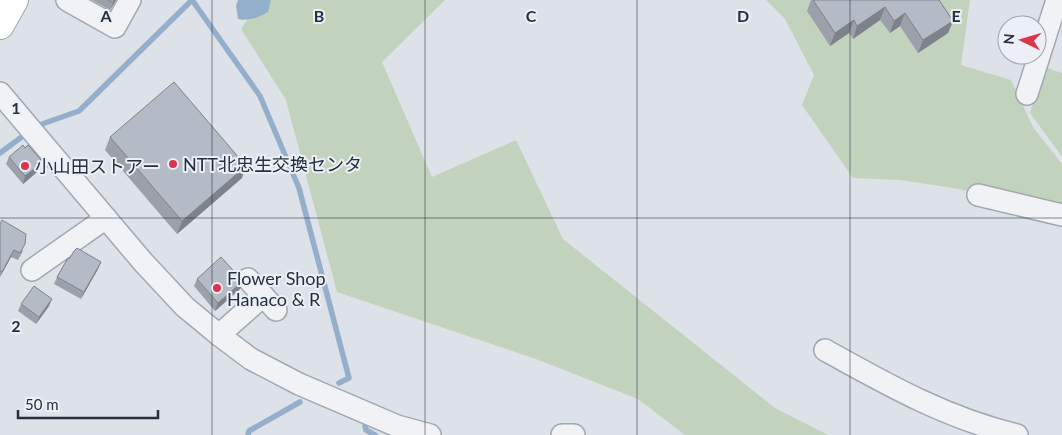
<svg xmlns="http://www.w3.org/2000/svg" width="1062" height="435" viewBox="0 0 1062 435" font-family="Lato,'Noto Sans JP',sans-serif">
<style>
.green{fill:#c2d3bd}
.water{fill:#94afcc}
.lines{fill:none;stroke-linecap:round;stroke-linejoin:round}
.stream{stroke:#94afcc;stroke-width:5.5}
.minor-casing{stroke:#a2a8b2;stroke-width:24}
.major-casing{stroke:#9ba5b5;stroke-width:30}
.minor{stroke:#f0f2f6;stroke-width:21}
.major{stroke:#fff;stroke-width:28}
.wall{fill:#9ba0aa}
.shaded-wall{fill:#7e828b}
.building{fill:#b4bac6;stroke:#7e828b}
.grid{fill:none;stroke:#252f40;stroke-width:1;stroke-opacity:0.55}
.poi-dot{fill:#db344c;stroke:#ecf0f6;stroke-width:2}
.labels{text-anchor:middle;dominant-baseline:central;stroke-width:4;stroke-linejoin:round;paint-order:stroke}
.poi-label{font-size:18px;fill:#252f40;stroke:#ecf0f6;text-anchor:start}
.grid-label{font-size:16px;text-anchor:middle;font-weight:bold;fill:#252f40;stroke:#ecf0f6;stroke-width:4;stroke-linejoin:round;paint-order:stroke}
</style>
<rect width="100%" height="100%" fill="#dde1e8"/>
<g class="green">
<path d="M261,0H445L382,62L432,177L516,140L563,239L775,408L828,435H685L638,399L536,359L337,292L286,100L241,29Z"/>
<path d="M766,0H970L961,65L1011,80L1033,127L1062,164V202L1057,209L953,188L900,180L853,178L802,105L814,75L785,19Z"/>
<path d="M1044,67L1062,73V157L1030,113Z"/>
</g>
<path class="water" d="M238,0H271L268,12C258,18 250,21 238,19L236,6Z"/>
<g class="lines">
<g class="stream">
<path d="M192,0L260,96L299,188L349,378L339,383"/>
<path d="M42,124L79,111L192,0"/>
<path d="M0,153L23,136"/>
<path d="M365,426L366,430L375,435"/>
<path d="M248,435L249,431L300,402"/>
</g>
<defs>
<g id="minor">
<path d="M67,0L115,27L130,0"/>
<path d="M0,93L143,262L185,307L219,335L251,359L299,384L397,426L430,435"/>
<path d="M1027,94L1057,0"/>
<path d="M978,195L1062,215"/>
<path d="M32,270L106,218"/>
<path d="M248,279L276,310"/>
<path d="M219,335L263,296"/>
<path d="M825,350C888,385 946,418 1017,435"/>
<path d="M562,435H574"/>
</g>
<path id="major" d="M0,25L14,0"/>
</defs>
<use href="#minor" class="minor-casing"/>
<use href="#major" class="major-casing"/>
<use href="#minor" class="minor"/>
<use href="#major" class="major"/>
</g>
<g class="wall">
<path d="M92,0H116L110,10Z"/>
<path d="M811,0H939L953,21L948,33L918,53L900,26L890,33L880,20L853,39L849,33L830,46L807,11Z"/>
<path d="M110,137L242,178L177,234L105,150Z"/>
<path d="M25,148L41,160L36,173L23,184L6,164L9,157Z"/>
<path d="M0,224L23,251L18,260L11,257L0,277Z"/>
<path d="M69,259L101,262L98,269L81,299L54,284L57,277Z"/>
<path d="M197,279L240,289L215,311L194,286Z"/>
<path d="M21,304L49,306L36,324L18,311Z"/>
</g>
<g class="shaded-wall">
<path d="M114,0H116L110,10L113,3Z"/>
<path d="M885,7L880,20L853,39L857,26Z"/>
<path d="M905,13L900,26L890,33L894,21Z"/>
<path d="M854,20L849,33L830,46L835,33Z"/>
<path d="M953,21L948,33L918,53L923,40Z"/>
<path d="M41,160L36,173L23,184L25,176L36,163Z"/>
<path d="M246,166L242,178L177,234L182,221Z"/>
<path d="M14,250L11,257L0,277L2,272Z"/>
<path d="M101,262L98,269L81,299L84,292Z"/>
<path d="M243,281L240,289L215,311L218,303Z"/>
<path d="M52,299L49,306L36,324L39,317Z"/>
</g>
<g class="building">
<path d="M108,0H114L113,3Z"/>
<path d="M813,0H939L953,21L923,40L905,13L894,21L885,7L857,26L854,20L835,33Z"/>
<path d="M174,82L246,166L182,221L110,137Z"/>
<path d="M23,145L25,148L28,145L41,160L36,163L38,166L25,176L9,157Z"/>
<path d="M2,220L26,234L25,244L20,253L14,250L2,272L0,271V224Z"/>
<path d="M77,248L101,262L84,292L57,277L68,258L69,259L74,251Z"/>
<path d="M221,257L243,281L218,303L197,279Z"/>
<path d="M34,286L52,299L39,317L21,304Z"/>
</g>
<path class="grid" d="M212,0V435M425,0V435M637,0V435M850,0V435M0,218H1062"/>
<g class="poi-dot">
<circle cx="173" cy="164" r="5"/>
<circle cx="25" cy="166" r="5"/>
<circle cx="217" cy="288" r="5"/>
</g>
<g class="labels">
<g class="poi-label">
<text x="183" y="164">NTT北忠生交換センタ</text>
<text x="35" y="166">小山田ストアー</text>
<text x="227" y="278">Flower Shop<tspan x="227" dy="21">Hanaco &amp; R</tspan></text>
</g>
</g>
<g class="grid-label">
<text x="106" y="22">A</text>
<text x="319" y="22">B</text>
<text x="531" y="22">C</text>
<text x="743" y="22">D</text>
<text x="956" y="22">E</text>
<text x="16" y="114">1</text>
<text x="16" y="332">2</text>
</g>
<g transform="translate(1022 40) rotate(275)"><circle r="24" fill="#ecf0f6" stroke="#9ca3ad"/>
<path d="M0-4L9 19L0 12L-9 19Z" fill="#db344c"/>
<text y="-8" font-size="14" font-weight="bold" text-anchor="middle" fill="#252f40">N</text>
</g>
<path d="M18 410v8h140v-8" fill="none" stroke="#252f40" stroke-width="2.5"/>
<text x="25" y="410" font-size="15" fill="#252f40" stroke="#ecf0f6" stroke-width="4" paint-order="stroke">50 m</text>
</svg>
